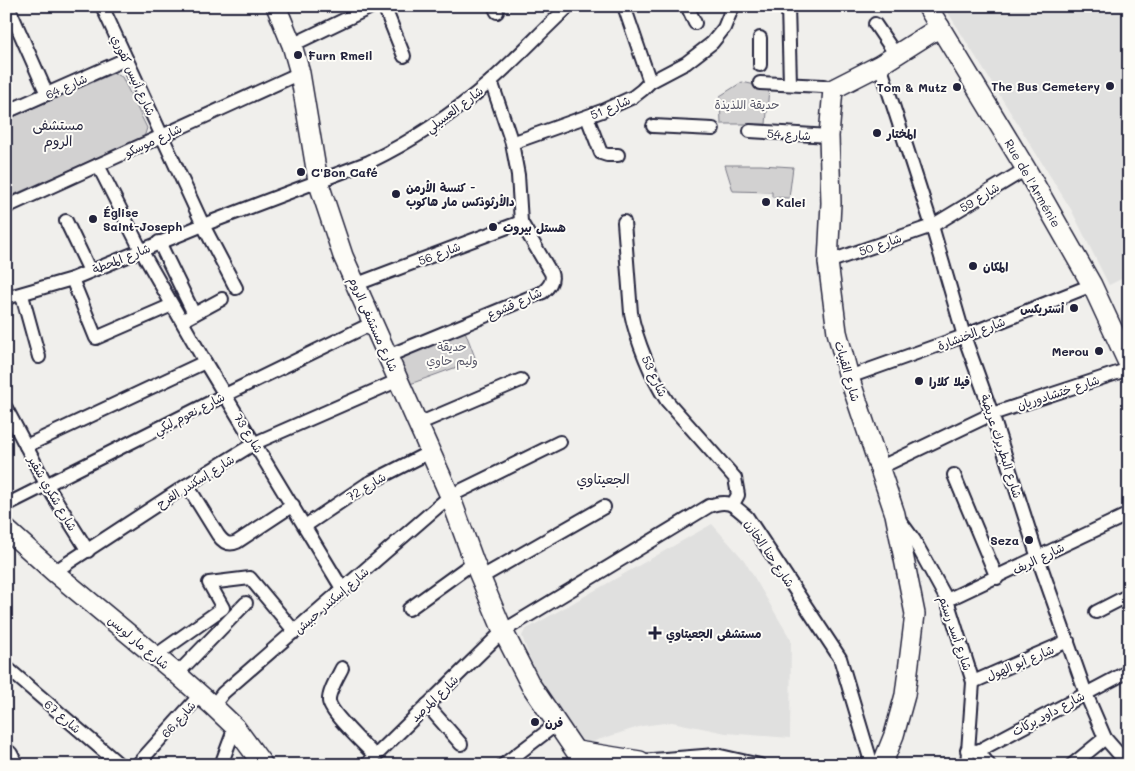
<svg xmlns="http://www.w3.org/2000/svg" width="1135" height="771" viewBox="0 0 1135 771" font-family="Mali,'Playpen Sans Arabic',sans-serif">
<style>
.built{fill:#e0e0df}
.green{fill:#d2d1d1;stroke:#7a7a86}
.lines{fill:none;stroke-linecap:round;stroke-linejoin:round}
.street-casing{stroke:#22223b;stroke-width:16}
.secondary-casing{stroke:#22223b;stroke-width:22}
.highway-casing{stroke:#22223b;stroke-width:28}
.street{stroke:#fdfcf7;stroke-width:12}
.secondary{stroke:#fdfcf7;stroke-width:19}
.highway{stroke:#fdfcf7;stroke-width:24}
.poi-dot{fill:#22223b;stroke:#fdfcf7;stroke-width:2}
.labels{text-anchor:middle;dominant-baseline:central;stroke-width:4;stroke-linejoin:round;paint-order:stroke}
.poi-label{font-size:12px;font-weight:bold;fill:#22223b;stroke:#fdfcf7;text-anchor:start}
.street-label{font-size:12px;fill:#22223b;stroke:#fdfcf7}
.park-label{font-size:12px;fill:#575768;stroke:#fdfcf7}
.neighbourhood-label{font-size:14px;fill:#22223b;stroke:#fdfcf7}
</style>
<rect width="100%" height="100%" fill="#f0efec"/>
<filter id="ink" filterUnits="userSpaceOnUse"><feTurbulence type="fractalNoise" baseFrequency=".02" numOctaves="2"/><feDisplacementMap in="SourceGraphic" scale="10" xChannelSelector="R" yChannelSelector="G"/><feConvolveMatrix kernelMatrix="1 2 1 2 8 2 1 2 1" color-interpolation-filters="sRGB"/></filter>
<g filter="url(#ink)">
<g class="built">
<path d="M944,6H1129V275L1109,285L1072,211Z"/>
<path d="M712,524L744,560L791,640L790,738L726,733L672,722L642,726L582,745L535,673L522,636L525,630Z"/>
</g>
<g class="green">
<path d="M114,73L122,77L147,128L144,137L6,198V120Z"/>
<path d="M742,82L769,88L766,124H721L720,96Z"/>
<path d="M725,165H761L793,167L789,198L772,197V192L733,191Z"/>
<path d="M465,331L476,360L410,384L398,357Z"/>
</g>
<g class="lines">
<defs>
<g id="street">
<path d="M8,6L47,94"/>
<path d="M102,6L203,225L236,288"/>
<path d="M384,6L404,56"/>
<path d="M494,6L497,12"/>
<path d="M624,6L650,82"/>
<path d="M788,6L790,84"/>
<path d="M689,10L695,23"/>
<path d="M875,24L896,55"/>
<path d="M292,45L373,6"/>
<path d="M760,65V38"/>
<path d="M880,65L932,226L964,336L992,414L1038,558L1086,694L1105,738L1125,761"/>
<path d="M760,83L823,86L833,89"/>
<path d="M6,112L126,59"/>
<path d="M587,117L601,153L607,155H618"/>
<path d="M653,126L713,129"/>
<path d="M750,131L829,136"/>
<path d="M512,143L602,111L633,97L642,90L650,82L686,63L712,43L724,28L733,6"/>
<path d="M98,165L141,250L205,362L343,590"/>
<path d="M6,207L300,73"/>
<path d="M66,221L90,271"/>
<path d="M624,222L631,313C636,339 652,379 667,401L735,478L738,495L733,504"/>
<path d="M159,242L194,314"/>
<path d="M828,262L932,226L1026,169"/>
<path d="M72,279L96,338L172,305"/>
<path d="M357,284L521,222"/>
<path d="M22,295L39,357"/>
<path d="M6,298L72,279L203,225L369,162C413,141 454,113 491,81C518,57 542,31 569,6"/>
<path d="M187,318L222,299"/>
<path d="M388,356L543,292C549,287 554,281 551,273L521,222L518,175L512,143L491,81"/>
<path d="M849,377L964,336L1092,285"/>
<path d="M6,408L46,484L88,551"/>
<path d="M418,424L521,380"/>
<path d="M26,446L205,362"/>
<path d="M879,468L992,414L1129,369"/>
<path d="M954,475L997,578"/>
<path d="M187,485L218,535C223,542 228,546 237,542L293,505"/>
<path d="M6,505L225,395L373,323"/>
<path d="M898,518L914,540L947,600L973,682L967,765"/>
<path d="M305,526L367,484L430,452"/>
<path d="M54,572L187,485L255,443L399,380"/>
<path d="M480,578L604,507"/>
<path d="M947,600L1129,514"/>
<path d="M409,609L474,562"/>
<path d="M1096,612L1129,595"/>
<path d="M155,656L223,608L209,583L250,578L295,632"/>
<path d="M6,667L120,765"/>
<path d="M342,668C338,676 328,693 329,701C330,713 365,745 375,756"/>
<path d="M177,674L246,603"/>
<path d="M973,682L1068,641"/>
<path d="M427,705L461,744"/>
<path d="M213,706L223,693L450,496L560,442"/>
<path d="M967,750L978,751L1129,671"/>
<path d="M978,751L989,765"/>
<path d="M640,761L716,755L760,765"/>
<path d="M137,765L200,695"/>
<path d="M221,765L235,727"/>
<path d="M366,765L503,631L709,506C728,499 733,504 747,517L840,658L872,765"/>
<path d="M503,765L558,723"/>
<path d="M1072,765L1105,738"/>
</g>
<g id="secondary">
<path d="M276,6L292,45L300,73L318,181L343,256L450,496L474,562L503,631L530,684L585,765"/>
<path d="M927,6L1026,169L1092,285L1129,365"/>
<path d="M6,529L54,572L177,674L213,706L235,727L263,765"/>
<path d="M577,751L640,761L645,765"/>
<path d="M882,765L894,735L905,695L915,614L895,514L849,377L837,332L828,262L831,203L829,136L833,89L880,65L940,27"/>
</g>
<path id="highway" d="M6,757L10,765"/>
</defs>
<use href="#street" class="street-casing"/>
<use href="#secondary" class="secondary-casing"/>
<use href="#highway" class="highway-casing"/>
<use href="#street" class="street"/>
<use href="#secondary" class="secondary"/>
<use href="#highway" class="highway"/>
</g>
</g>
<g class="poi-dot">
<circle cx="298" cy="55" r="5"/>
<circle cx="1110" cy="86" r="5"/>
<circle cx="957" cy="87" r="5"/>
<circle cx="877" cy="133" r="5"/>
<circle cx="301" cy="172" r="5"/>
<circle cx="396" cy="194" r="5"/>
<circle cx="766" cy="202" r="5"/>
<circle cx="93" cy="219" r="5"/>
<circle cx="493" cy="227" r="5"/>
<circle cx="973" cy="266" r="5"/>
<circle cx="1074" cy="308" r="5"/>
<circle cx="1099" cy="351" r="5"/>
<circle cx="919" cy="381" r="5"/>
<circle cx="1029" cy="540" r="5"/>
<path d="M652.5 625.5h5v5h5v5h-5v5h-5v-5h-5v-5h5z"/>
<circle cx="535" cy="722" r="5"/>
</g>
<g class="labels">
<g class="poi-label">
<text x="308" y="55">Furn Rmeil</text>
<text x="1100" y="86" text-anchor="end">The Bus Cemetery</text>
<text x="947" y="87" text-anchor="end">Tom &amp; Mutz</text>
<text x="887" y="133">المختار</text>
<text x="311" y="172">C'Bon Café</text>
<text x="406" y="187">كنسة الأرمن -<tspan x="406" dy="14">دالأرثوذكس مار هاكوب</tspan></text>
<text x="776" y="202">Kalei</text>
<text x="103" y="212">Église<tspan x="103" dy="14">Saint-Joseph</tspan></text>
<text x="503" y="227">هستل بيروت</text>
<text x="983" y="266">المكان</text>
<text x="1064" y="308" text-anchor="end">أستريكس</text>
<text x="1089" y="351" text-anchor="end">Merou</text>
<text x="929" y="381">فيلا كلارا</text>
<text x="1019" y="540" text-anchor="end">Seza</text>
<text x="666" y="633">مستشفى الجعيتاوي</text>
<text x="545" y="722">فرن</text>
</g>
<g class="street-label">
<text transform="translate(134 75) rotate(65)">شارع أنيس كفوري</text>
<text transform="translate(66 86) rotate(-24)">شارع 64</text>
<text transform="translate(610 107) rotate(-23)">شارع 51</text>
<text transform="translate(454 109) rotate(-37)">شارع العسيلي</text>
<text transform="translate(789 134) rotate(3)">شارع 54</text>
<text transform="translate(153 140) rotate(-25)">شارع موسكو</text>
<text transform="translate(1033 183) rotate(60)">Rue de l'Arménie</text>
<text transform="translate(979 197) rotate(-32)">شارع 59</text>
<text transform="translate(880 244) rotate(-19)">شارع 50</text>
<text transform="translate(439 253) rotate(-21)">شارع 56</text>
<text transform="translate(121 258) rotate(-22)">شارع المحطة</text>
<text transform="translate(514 303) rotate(-24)">شارع قشوع</text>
<text transform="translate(374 324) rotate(66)">شارع مستشفى الروم</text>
<text transform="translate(971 333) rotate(-21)">شارع الخنشارة</text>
<text transform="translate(848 371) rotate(74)">شارع القبيات</text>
<text transform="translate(655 376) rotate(65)">شارع 53</text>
<text transform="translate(1058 392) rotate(-18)">شارع ختشادوريان</text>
<text transform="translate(189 413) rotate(-27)">شارع نعوم لبكي</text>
<text transform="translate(249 433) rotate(58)">شارع 73</text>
<text transform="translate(1002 446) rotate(72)">شارع البطريرك عريضة</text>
<text transform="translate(195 481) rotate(-32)">شارع إسكندر الفرح</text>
<text transform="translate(366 486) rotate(-31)">شارع 72</text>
<text transform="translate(53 493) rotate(60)">شارع شكري شقير</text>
<text transform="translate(770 553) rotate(56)">شارع حنا الخازن</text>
<text transform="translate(1038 558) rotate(-26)">شارع الريف</text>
<text transform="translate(331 600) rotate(-41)">شارع إسكندر حبيش</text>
<text transform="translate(956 633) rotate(71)">شارع أسد رستم</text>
<text transform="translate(139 642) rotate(40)">شارع مار لويس</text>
<text transform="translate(1020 662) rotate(-23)">شارع أبو الهول</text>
<text transform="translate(434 698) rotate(-44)">شارع المرصد</text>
<text transform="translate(1048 713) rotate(-28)">شارع داود بركات</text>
<text transform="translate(63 716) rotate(41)">شارع 67</text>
<text transform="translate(178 719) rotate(-48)">شارع 66</text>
</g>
<g class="park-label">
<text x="747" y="104">حديقة اللذيذة</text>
<text x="452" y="346">حديقة<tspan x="452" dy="14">وليم حاوي</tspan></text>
</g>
<g class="neighbourhood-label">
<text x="58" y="124">مستشفى<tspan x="58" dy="16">الروم</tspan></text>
<text x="603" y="478">الجعيتاوي</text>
</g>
</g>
<rect width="1135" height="771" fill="none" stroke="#fdfcf7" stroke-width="25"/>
<rect x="12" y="12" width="1110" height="746" fill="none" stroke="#22223b" stroke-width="2" filter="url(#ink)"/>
</svg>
